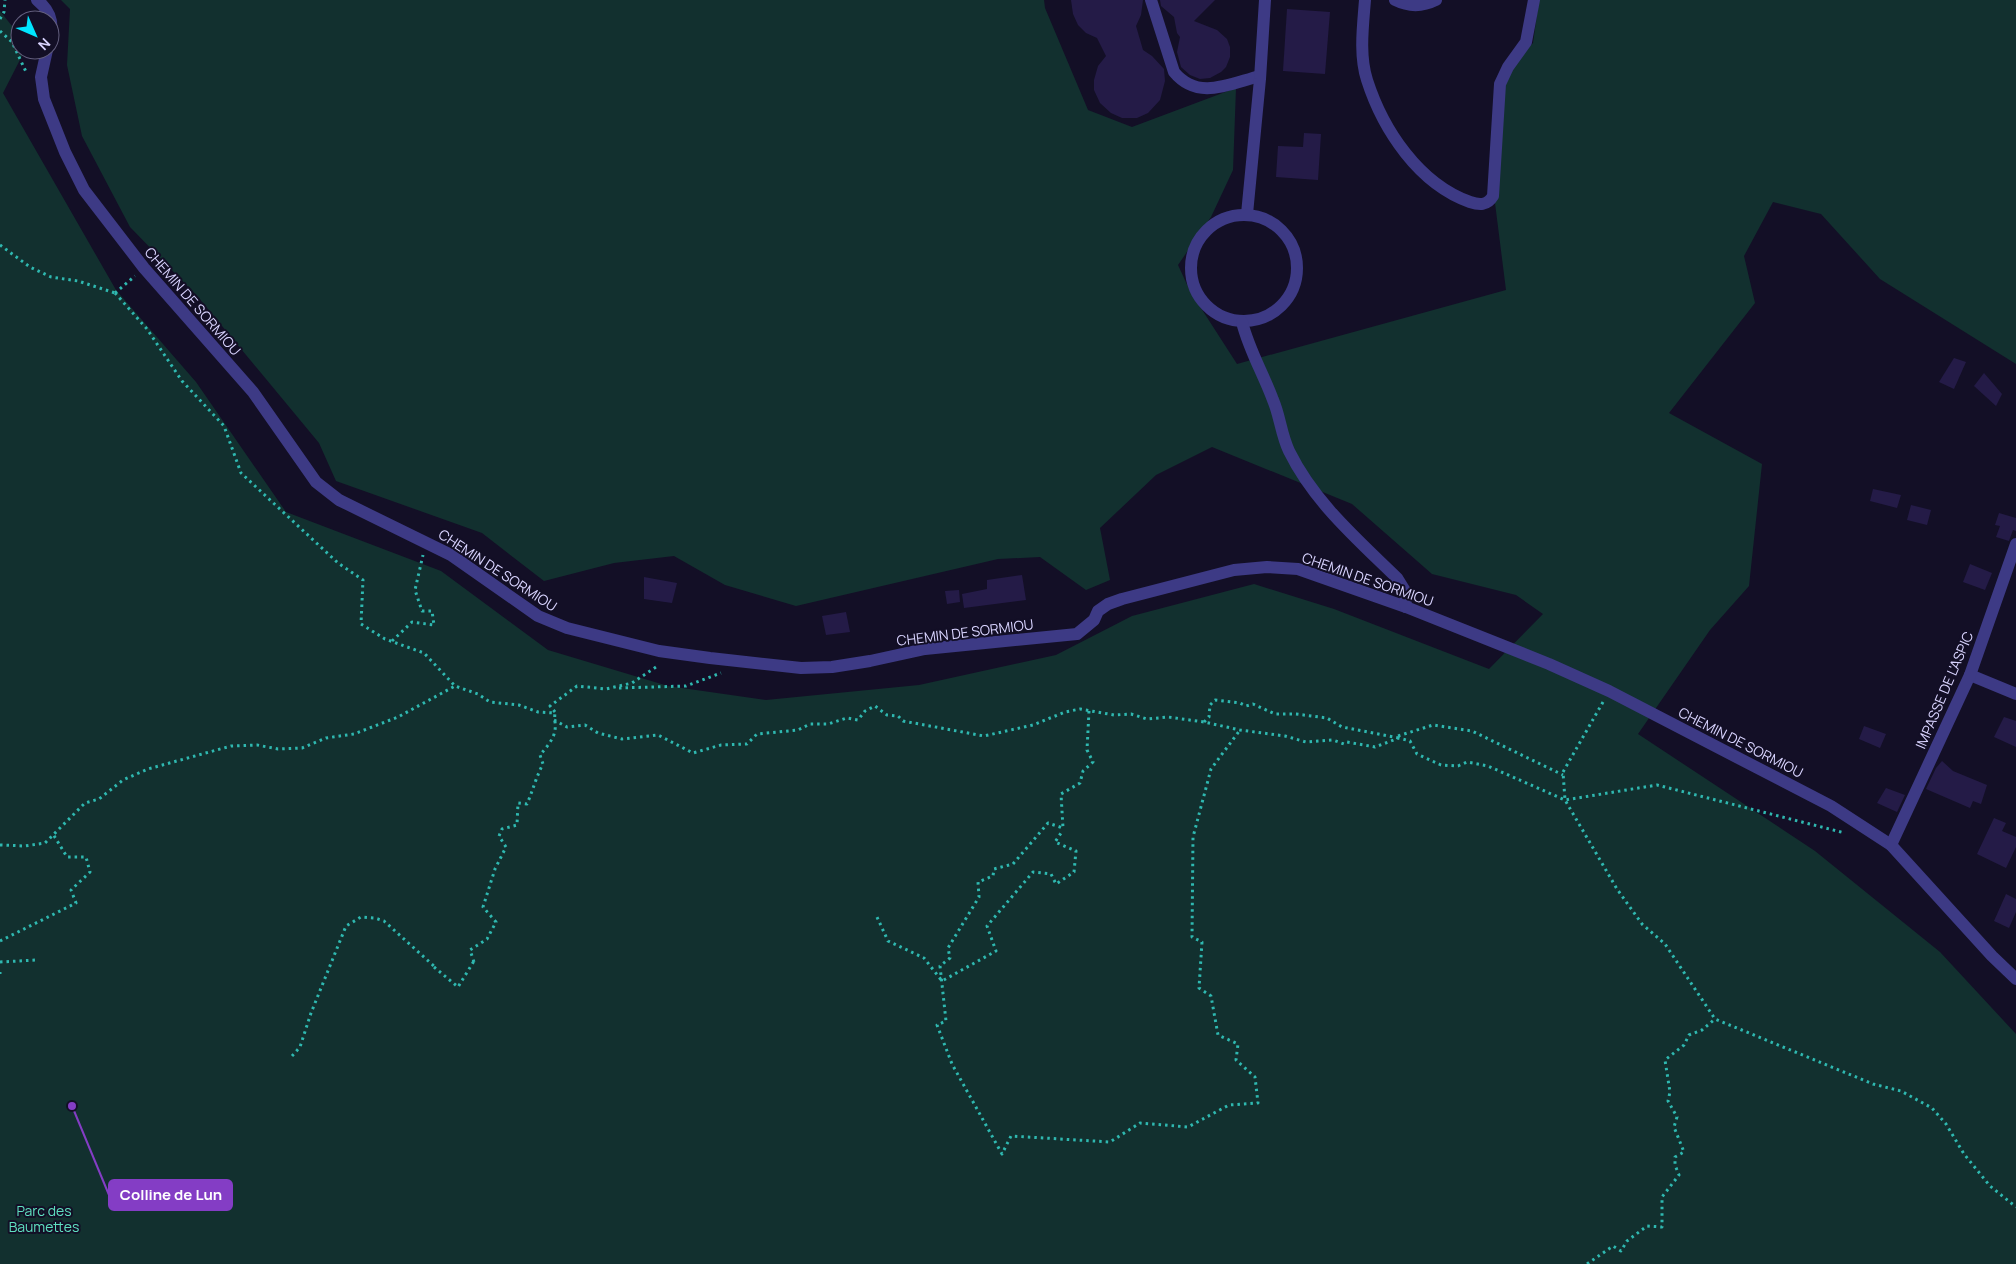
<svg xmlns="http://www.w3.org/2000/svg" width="2016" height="1264" viewBox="0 0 2016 1264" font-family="Manrope,sans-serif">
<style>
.green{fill:#12302f}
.building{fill:#241b47}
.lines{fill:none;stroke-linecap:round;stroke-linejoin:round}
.path{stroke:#2fb8b0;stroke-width:3;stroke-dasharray:2.5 4;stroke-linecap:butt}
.minor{stroke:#3d3a85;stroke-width:12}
.labels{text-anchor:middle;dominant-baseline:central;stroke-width:4;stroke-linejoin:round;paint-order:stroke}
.street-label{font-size:14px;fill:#d9d4ff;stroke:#130f26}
.park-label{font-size:14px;fill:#5fe0c0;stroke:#130f26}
.leader{fill:none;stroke:#843dc5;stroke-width:2}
.callout-dot{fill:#843dc5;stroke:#130f26;stroke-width:2}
.callout{fill:#843dc5;stroke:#843dc5;stroke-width:2}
.callout-label{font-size:15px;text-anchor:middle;font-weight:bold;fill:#fff}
</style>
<rect width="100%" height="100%" fill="#130f26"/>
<path class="green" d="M61,0H1044L1045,8L1088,110L1132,127L1236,88L1233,170L1211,217L1178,265L1190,291L1237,364L1506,290L1495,203L1504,73L1533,43L1539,0H2016V364L1880,279L1821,214L1773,202L1744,256L1755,303L1669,413L1762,464L1749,586L1710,630L1638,734L1815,851L1940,952L2016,1034V1264H0V11L20,36V50H25L3,93L116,290L196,382L286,512L441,571L548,650L668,686L766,700L919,685L1056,655L1132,616L1254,584L1334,609L1489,669L1543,614L1516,595L1432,574L1352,504L1212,447L1156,475L1100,528L1110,580L1086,590L1040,557L998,559L796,606L725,585L674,556L614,563L544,581L482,533L336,481L319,443L198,297L130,227L82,136L67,65L70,9Z"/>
<g class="building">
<path d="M1071,0H1143L1141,15L1136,26L1143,50L1152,56L1164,69L1165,81L1160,100L1148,113L1137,118H1122L1111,113L1100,103L1094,90V80L1098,66L1106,56L1097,38L1086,33L1078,25L1073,14Z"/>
<path d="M1160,0H1215L1194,21L1217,30L1227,39L1230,47V57L1226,67L1221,72L1210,78L1200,79L1190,75L1181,67L1177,52L1180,37L1177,33L1174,17L1161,6Z"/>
<path d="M1287,9L1330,12L1325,74L1283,71Z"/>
<path d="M1304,133L1321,134L1318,180L1276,177L1278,146L1303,147Z"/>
<path d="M1954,358L1966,362L1954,389L1939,382Z"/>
<path d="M1984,373L2002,394L1996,406L1974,386Z"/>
<path d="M1873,489L1901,495L1897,508L1870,501Z"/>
<path d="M1911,505L1931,510L1927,525L1907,520Z"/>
<path d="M1999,513L2016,518V531L2013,530L2009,541L1996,537L2000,526L1995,525Z"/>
<path d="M1970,564L1992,573L1985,590L1963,582Z"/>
<path d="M1022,575L1026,600L964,608L962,594L987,589V580Z"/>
<path d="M644,577L677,583L672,603L644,599Z"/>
<path d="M959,590L960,602L947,604L945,591Z"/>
<path d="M846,612L850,632L826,635L822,616Z"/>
<path d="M2004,717L2016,721V747L1994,737Z"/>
<path d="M1864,726L1886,734L1880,748L1859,739Z"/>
<path d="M1942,761L1953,771L1987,785L1981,804L1973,801L1970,808L1926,789L1936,768Z"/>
<path d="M1886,788L1905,795L1897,812L1877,803Z"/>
<path d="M1994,818L2006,823L2002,831L2016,837V847L2006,868L1977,854Z"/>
<path d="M2006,894L2016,899V912L2009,928L1994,921Z"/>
</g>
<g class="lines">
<g class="path">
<path d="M0,19L4,12L5,0"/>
<path d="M0,31L12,42L27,74"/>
<path d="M0,245L30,267L51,277L78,281L115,293"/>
<path d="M115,293L147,329L182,381L224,426L241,473L338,563L363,580L361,624L385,639L424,653L455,686L478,694L490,702L519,705L538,712L555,713"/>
<path d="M115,293L135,276"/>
<path d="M392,641L412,622L434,625L432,611H422L415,590L423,555"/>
<path d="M619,688L686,686L721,673"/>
<path d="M1603,702L1563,772L1565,800L1617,889L1642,924L1665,944L1715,1019L1873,1084L1901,1091L1932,1108L1946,1124L1964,1154L1990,1186L2016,1207"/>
<path d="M1089,711L1087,750L1093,762L1083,771L1080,783L1061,794L1063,828L1048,823L1013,864L994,869L993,876L978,882L979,897L948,948L950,958L940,966L946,1021L937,1025L952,1064L1002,1154L1011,1136L1110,1142L1140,1123L1188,1127L1229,1105L1258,1103L1255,1077L1236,1060L1238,1044L1218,1035L1211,996L1199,988L1202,942L1192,937L1193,837L1211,769L1240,730"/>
<path d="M555,712L550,706L577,686L606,689L632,683L659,665"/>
<path d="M554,720L567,727L585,725L598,733L622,739L658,735L693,753L721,745L747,744L757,734L798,730L810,724H828L847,718L858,720L865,711L875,706L887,715L898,716L903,721L984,736L1033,725L1065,712L1080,709L1114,715L1131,714L1147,719L1168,717L1204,722L1240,730L1285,736L1306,742L1333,740L1344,744L1347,742L1375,747L1399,738L1410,741L1417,754L1441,765L1458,766L1467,762L1488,766L1565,800L1657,785L1845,833"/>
<path d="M1204,722L1209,717L1210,705L1215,700L1240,703L1246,706L1253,704L1275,714H1296L1327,718L1342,727L1399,738"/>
<path d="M1398,736L1433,725L1472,731L1563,775"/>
<path d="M0,845L25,846L45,843L85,803L99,799L123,780L148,769L231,746L257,745L278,749L302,748L326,738L354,734L398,717L455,686"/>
<path d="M877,917L888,941L924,958L942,981L996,951L987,926L1033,872L1051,874L1056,884L1074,872L1076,851L1055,842L1063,830"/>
<path d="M0,941L76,903L71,890L90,872L86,857H67L53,834"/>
<path d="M0,962L36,960"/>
<path d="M474,962L470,950L487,939L496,922L483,907L495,869L506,847L499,836L502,829L517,825L518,803L527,804C533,790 536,777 543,764L540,755C546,748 554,739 555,730C556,724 554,719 555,713"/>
<path d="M434,967L458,987L474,961"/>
<path d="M0,972V974"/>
<path d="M292,1056L300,1047L311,1013L346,926L361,917L375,918L384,921L435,967"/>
<path d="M1587,1264L1613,1246L1621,1251L1627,1241L1647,1226L1662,1227V1197L1679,1175L1675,1165V1157L1684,1152L1674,1127L1677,1117L1668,1101L1670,1092L1665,1060L1684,1045L1689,1035L1702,1030L1715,1019"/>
</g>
<g class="minor">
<path d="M37,0C50,10 54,24 50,40"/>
<path d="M1151,0L1174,72C1198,101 1229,84 1260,76"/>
<path d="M1365,0C1363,26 1359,55 1367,80C1383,130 1419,184 1470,202C1479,205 1487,206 1493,196L1500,84L1508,67L1526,42L1534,0"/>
<path d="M1395,0C1409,7 1422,7 1436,0"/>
<path d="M47,50L41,77L44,99L65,152L84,190L144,268L253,392L316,482L339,500L451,555L538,616L567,628L659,651L710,658L801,668L832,667L870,661L925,649L1077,634L1094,620L1098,611L1108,604L1122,599L1234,570L1267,567L1298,569L1406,607L1549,664L1609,691L1831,806L1891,845L1992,956L2016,979"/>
<path d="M1247,214L1260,79L1265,0"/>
<circle cx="1244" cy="268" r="53"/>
<path d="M1242,322C1249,350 1263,373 1273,400C1280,416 1281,434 1289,451C1314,502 1357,539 1397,578L1405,591L1406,607"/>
<path d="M1970,675L2016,694"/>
<path d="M1891,845L1970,675L2016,544"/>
</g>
</g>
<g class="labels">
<g class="street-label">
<text transform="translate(193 301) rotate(49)">CHEMIN DE SORMIOU</text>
<text transform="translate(498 570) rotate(33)">CHEMIN DE SORMIOU</text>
<text transform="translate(1368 579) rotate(19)">CHEMIN DE SORMIOU</text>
<text transform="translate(965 632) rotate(-7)">CHEMIN DE SORMIOU</text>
<text transform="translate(1944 690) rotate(-67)">IMPASSE DE L'ASPIC</text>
<text transform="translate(1741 742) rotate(27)">CHEMIN DE SORMIOU</text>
</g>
<g class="park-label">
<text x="44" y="1210">Parc des<tspan x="44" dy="16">Baumettes</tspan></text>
</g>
</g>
<path class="leader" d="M72 1106L109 1195"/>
<circle class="callout-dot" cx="72" cy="1106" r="5"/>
<rect class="callout" x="109" y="1180" width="123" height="30" rx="5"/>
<g class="callout-label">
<text x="171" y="1200">Colline de Lun</text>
</g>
<g transform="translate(35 35) rotate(135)"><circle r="24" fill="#130f26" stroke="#625e7d"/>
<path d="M0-4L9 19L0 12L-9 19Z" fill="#00e5ff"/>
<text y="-8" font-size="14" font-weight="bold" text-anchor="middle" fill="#d9d4ff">N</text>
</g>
</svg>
